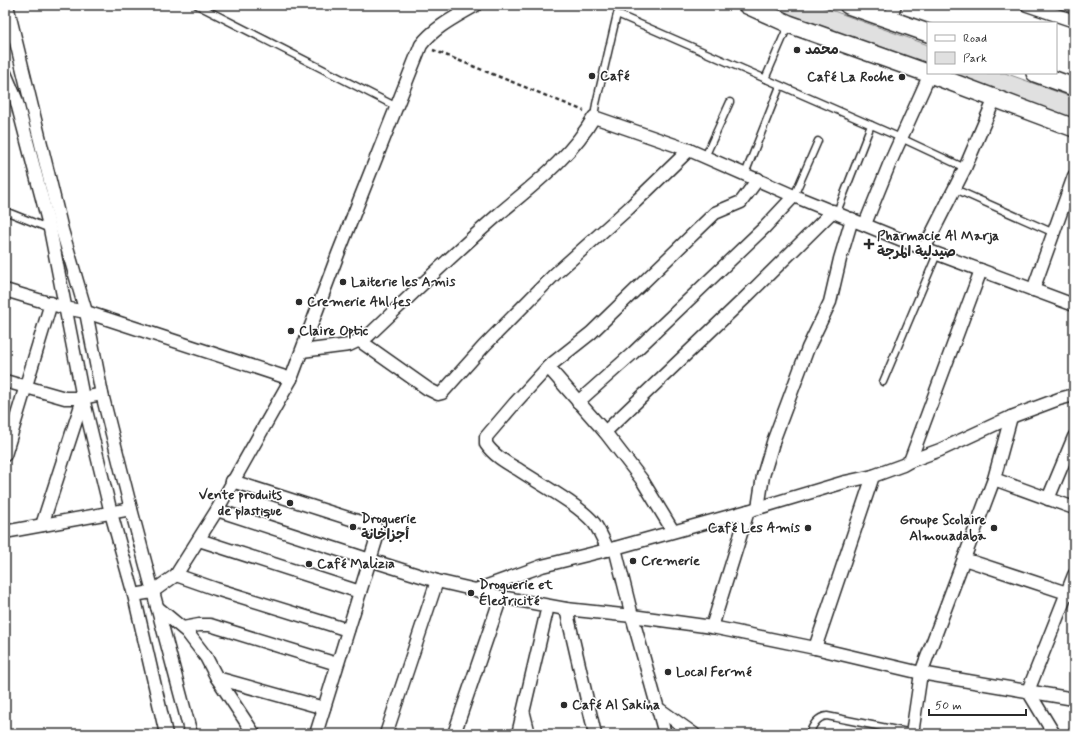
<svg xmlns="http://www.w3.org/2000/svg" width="1079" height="739" viewBox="0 0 1079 739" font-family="Mynerve,'Playpen Sans Arabic',sans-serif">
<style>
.green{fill:#e0e0e0;stroke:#868686}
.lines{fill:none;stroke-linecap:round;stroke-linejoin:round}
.lane-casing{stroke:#2b2b2b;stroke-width:9}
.street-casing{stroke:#2b2b2b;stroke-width:15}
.secondary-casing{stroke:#2b2b2b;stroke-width:20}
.path{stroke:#2b2b2b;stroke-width:2.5;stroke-dasharray:4 3;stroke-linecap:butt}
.lane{stroke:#fff;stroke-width:6}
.street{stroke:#fff;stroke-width:12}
.secondary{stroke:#fff;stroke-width:17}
.poi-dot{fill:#2b2b2b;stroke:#fff;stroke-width:1.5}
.labels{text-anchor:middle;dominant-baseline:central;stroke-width:3;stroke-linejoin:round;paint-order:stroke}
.poi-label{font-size:14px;font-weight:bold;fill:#2b2b2b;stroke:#fff;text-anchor:start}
</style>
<rect width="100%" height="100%" fill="#fff"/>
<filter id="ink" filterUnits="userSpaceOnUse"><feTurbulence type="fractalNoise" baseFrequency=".025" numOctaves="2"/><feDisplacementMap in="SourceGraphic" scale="8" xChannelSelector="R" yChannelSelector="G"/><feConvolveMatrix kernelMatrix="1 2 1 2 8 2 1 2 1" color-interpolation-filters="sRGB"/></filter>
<g filter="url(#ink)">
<g class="green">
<path d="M763,5H817L928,45V67L830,32Z"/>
<path d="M944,73H1005L1074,98V120Z"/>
</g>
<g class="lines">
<defs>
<g id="lane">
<path d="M197,5L397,107"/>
<path d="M765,79L788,26"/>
<path d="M5,97V101"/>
<path d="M594,117L596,104L617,14L901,138L965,168"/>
<path d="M705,157L730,102"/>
<path d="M745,174L780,86"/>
<path d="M955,189L1054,233"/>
<path d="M794,196L818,141"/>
<path d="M5,211L50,229"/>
<path d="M837,212L871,125"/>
<path d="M883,382L937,254"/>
<path d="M809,734C813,725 817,717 827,716L912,733"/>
</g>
<g id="street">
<path d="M7,5L62,230L86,312L102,394L131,509L191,734"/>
<path d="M1027,5L1074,21"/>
<path d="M890,19L895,5"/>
<path d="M5,73L16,99L50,229L83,398L111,513L134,595L166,734"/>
<path d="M865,224L889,165L930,74"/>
<path d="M924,249L965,168L995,98"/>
<path d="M5,290L65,308L86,312L291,379"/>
<path d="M1033,290L1074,176"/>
<path d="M360,341L428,389L438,394L442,393L484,346L555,274L629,208L689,150"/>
<path d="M302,351L349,345L368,336C411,295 454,253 499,214C533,185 571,157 594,117L689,150L794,196L924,249L1074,305"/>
<path d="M548,367L515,403L486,437V444C494,456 507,463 519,470C540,484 578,504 594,523C600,531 604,541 608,550"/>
<path d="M5,381L65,398H83L102,394"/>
<path d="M578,402L633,353L765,227L794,196"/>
<path d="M605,432L548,367L591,333L715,213L741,202L758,179"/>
<path d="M5,455L51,303"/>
<path d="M910,461L981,270"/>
<path d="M994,479L1074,508"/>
<path d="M232,481L373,526L377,529L378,534L316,734"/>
<path d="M1048,499L1074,437"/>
<path d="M758,508L763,476L774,439L808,348L830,302L840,259L852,219"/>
<path d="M217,510L370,560L437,581L476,590L501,597L566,609L632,616L712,627L815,648L921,673L1074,699"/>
<path d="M42,525L83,399"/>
<path d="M5,530L10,531L131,509"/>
<path d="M673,531L642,480L605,432L745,298L833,211"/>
<path d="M199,540L360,592"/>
<path d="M615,548L632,616L665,734"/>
<path d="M964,559L1073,595"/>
<path d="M176,575L216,589L348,630"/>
<path d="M476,590L542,566L615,548L748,511L845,482L873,476L903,465L910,461L940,450L1011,417L1059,399L1074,395"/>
<path d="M134,595L152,592L176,575L217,510L291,379L338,254L421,45C436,26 456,17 476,5"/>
<path d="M157,607L187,632L206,657L217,678L254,734"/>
<path d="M566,609L595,734"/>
<path d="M712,627L748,511"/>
<path d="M183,628L199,625H210L337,664"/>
<path d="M815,648L873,476"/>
<path d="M217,678L324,708"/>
<path d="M659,709L694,734"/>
<path d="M524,714L529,734"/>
<path d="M386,734L437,581"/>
<path d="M454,734L501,597"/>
<path d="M518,734L548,606"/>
<path d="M912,734L921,673L994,479L1011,417"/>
<path d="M1054,734L1028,691L1074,575"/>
</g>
<g id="secondary">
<path d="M747,5L789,24L930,74L1074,128"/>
<path d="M848,5L928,33"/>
<path d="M1035,73L1074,87"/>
</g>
</defs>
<use href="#lane" class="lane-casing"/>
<use href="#street" class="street-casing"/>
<use href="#secondary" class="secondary-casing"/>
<path class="path" d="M433,50L584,111"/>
<use href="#lane" class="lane"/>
<use href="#street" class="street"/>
<use href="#secondary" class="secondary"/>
</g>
</g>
<g class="poi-dot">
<circle cx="797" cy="50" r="4"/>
<circle cx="592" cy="76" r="4"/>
<circle cx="902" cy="77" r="4"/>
<path d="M867 238h4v4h4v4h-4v4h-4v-4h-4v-4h4z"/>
<circle cx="343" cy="282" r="4"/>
<circle cx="299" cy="302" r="4"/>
<circle cx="291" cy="331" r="4"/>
<circle cx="290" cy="503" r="4"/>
<circle cx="353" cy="527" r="4"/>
<circle cx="808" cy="528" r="4"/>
<circle cx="994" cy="528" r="4"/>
<circle cx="633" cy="561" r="4"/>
<circle cx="309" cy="564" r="4"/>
<circle cx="471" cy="593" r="4"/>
<circle cx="668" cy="672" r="4"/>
<circle cx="564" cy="705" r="4"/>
</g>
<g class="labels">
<g class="poi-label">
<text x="805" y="50">محمد</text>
<text x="600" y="76">Café</text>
<text x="894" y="77" text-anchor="end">Café La Roche</text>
<text x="877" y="236">Pharmacie Al Marja<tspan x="877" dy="16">صيدلية المرجة</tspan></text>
<text x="351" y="282">Laiterie les Amis</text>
<text x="307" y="302">Cremerie Ahl fes</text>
<text x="299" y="331">Claire Optic</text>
<text x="282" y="495" text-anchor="end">Vente produits<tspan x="282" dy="16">de plastique</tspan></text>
<text x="361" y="519">Droguerie<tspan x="361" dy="16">أجزاخانة</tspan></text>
<text x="986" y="520" text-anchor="end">Groupe Scolaire<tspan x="986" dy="16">Almouadaba</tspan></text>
<text x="800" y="528" text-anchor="end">Café Les Amis</text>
<text x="641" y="561">Cremerie</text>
<text x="317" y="564">Café Malizia</text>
<text x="479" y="585">Droguerie et<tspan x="479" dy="16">Électricité</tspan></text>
<text x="676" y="672">Local Fermé</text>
<text x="572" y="705">Café Al Sakina</text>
</g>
</g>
<rect width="1079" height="739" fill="none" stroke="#fff" stroke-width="20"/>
<rect x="10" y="10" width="1059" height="719" fill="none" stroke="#2b2b2b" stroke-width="1.5" filter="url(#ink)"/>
<rect x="927" y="22" width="130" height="52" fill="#ffffff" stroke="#aaaaaa"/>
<rect x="935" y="35" width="20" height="6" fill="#ffffff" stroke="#aaaaaa"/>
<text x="963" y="42" font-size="12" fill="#2b2b2b">Road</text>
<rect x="935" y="52" width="20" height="12" fill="#e0e0e0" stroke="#aaaaaa"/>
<text x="963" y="62" font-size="12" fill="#2b2b2b">Park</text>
<path d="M929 709v6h97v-6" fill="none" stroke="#2b2b2b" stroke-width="2"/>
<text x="935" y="709" font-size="12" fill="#2b2b2b" stroke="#ffffff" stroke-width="3" paint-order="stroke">50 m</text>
</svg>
